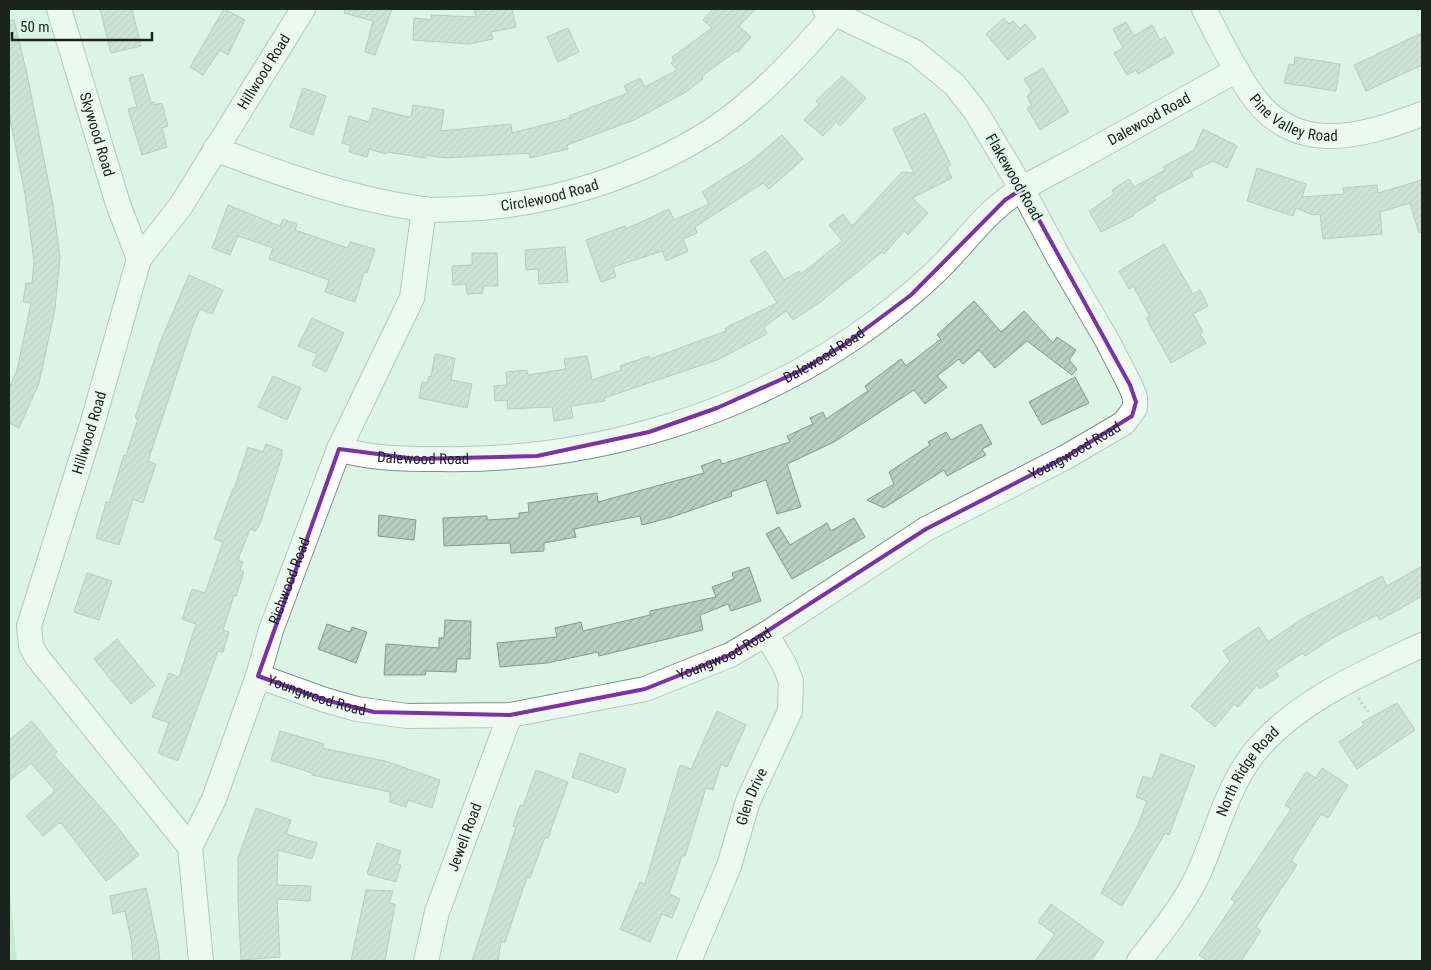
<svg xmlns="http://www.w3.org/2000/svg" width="1431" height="970" viewBox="0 0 1431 970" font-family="'Roboto Condensed',sans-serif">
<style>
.forest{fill:url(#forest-firs)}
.building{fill:url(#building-hatch);stroke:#839a8d}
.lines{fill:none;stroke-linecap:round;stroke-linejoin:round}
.minor-casing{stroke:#7d9387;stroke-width:26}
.path{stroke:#a2b5aa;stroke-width:3;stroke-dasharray:2.5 2.5;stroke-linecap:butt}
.minor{stroke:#fff;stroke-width:24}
.marked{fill:none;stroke:#7b32a5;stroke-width:4;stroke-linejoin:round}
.labels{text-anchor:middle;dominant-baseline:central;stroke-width:4;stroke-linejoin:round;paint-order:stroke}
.street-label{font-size:15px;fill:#1a231e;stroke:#dcf4e6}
</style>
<defs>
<pattern id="forest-firs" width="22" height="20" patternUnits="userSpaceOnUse" patternTransform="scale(1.25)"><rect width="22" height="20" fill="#9be6be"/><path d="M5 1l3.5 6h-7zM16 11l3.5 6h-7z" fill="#85c5a3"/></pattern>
<pattern id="building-hatch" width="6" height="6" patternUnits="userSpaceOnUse" patternTransform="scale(1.25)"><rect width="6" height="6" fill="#b8cfc1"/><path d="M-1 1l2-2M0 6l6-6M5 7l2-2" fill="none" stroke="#9eb1a5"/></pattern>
</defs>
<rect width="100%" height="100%" fill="#dcf4e6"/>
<path class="forest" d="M9,885L17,961H9Z"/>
<g class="building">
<path d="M100,9H132L141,46L111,53Z"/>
<path d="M224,9L245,20L228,55L220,50L203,75L190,67Z"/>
<path d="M345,9H392L375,55L365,52L373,21L344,13Z"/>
<path d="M474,9H512L516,27L491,32L493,39L469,44L413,40L414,18L431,20V15L476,17Z"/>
<path d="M713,9H756L739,26L751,37L738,52L736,51L702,76L703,79L686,92L634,120L567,145L568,149L530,158L529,153L446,158L426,155V158L387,152L386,154L369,149L367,157L349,152L351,146L342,143L349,116L369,122L373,108L408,117L411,116L413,105L444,110L441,131L511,124L512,133L570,118L569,116L628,93L624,86L640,78L645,87L677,70L671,63L674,61L672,57L712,28L703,20Z"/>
<path d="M1004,18L1009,24L1013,21L1020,29L1025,24L1036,37L1008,60L986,34Z"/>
<path d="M14,20L27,74L53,205L60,257L55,309L39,383L19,428L9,423V388L17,370L31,303L23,302L26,283H32L34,261L25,194L9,114V21Z"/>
<path d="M1126,22L1134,36L1152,25L1160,40L1165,37L1174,53L1138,74L1136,70L1127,75L1114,53L1123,48L1113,29Z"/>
<path d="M568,28L579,52L558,62L547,37Z"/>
<path d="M1422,33V65L1366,91L1354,65Z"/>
<path d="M1295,57L1340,64L1336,91L1284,83L1289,64L1294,65Z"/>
<path d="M1043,68L1069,112L1040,130L1027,108L1032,106L1027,96L1032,92L1024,79Z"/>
<path d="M143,74L151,103L154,102V105L162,103L168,126L162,128L167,147L142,155L128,109L137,107L129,78Z"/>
<path d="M842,76L866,98L840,126L836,122L823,136L804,120L819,104L816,101Z"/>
<path d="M303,88L326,96L313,135L290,127Z"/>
<path d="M925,113L951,165L947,167L952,178L912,198L928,213L908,235L904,231L884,254L882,252L819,303L793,320L786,311L764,327L767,334L717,360L604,398L605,401L571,406L573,418L554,421L552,407L508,409L507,400L495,401L494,386L507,385L506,372L527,370L528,375L566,369L564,359L587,356L592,380L621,370L620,366L649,356L650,359L726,331L725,328L777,303L750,260L766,251L784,280L799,271L801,274L842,241L829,225L843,214L852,226L902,172L914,173L893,129Z"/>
<path d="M1203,129L1237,146L1227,168L1213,161L1191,172L1193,176L1154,197L1156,200L1133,214V216L1101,232L1089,211L1114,194L1112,190L1129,179L1134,187L1165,170L1163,167L1194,150Z"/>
<path d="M782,135L803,159L769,189L763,183L695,227L697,233L683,239L688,251L666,261L662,251L613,267L616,277L601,282L586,240L625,226L626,229L669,209L674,220L709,204L702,192L751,161Z"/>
<path d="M1257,168L1306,184L1302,197L1344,194L1343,188L1377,185L1378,193L1422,180V232L1419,233L1410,203L1380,212L1382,234L1323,239L1320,214L1313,215L1296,208L1293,216L1247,201Z"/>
<path d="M228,205L280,226L283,219L297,224L295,230L348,248L350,242L375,249L367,273L364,272L355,302L325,292L329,280L269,259L273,248L238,236L230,255L212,248Z"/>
<path d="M1164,244L1193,294L1200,290L1208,306L1193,314L1203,332L1200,334L1206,343L1171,363L1146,318L1150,316L1133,286L1129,289L1119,271Z"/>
<path d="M565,247L568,282L539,284L538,269L526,270L525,250Z"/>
<path d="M472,253H497L498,286H483V293L467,294L466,284L453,285L452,266L472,265Z"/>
<path d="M189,275L223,290L212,314L200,309L193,325L148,461L156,464L143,503L133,499L119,545L96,538L106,502L109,503L124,455L126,456L129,446L138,419L135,418L161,340Z"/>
<path d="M974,301L1001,332L1024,311L1053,343L1057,337L1076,350L1069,360L1077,369L1072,375L1027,341L995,368L979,350L963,364L959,359L937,376L947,387L925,404L914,390L834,442L787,464L801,507L777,514L766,480L731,492L732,496L672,517L642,525L640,516L574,529L576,537L544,543V551L511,553L510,543L444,546L443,518L487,516V520L519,518V513L529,512L528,503L597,493L598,502L704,473L701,466L720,459L722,464L790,442L787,436L813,424L810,418L823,412L826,419L868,391L865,386L901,359L906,366L941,339L937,335Z"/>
<path d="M312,318L344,333L326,372L312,365L317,354L298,346Z"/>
<path d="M435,354L455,358L451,380L472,384L467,408L419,398L422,382L427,383L429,376L431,377Z"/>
<path d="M273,376L301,388L287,420L258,407Z"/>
<path d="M1075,377L1089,403L1042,425L1029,402Z"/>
<path d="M981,424L992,444L982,449L986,455L947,476L944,470L884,508L867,500L894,484L889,472L930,445L928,442L946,432L951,440Z"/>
<path d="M266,444L282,450V456L260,524L256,531L250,529L238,560L243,562L240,570L244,572L236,596L234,595L223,630L229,632L223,652L218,651L178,761L158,753L169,723L152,717L169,673L179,677L196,624L182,619L192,589L205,593L223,542L214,539L233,489H234L248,447L263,452Z"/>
<path d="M379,515L416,520L414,540L378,536Z"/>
<path d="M854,518L865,537L792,579L766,534L779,527L790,545L827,523L831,531Z"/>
<path d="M1422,566V596L1380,620L1377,615L1334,637L1305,656L1303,653L1275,671L1279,676L1260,689L1257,685L1238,707L1234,704L1215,727L1191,706L1230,661L1223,651L1259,627L1268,642L1302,619L1382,576L1387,586Z"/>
<path d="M749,567L761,601L731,611L728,604L700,615L703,630L599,656L598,652L547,663L500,667L497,643L557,637L555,628L581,622L583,631L650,615V611L716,597L712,587L734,579L732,573Z"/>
<path d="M87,573L112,581L99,620L74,612Z"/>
<path d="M445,620L471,621L470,659H457L456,672L426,671L425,675H384L386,644L439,648V638H444Z"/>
<path d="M327,624L350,632L352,627L367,632L356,663L318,649Z"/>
<path d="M117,639L155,685L131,704L94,659Z"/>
<path d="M1397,703L1415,730L1357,769L1339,742L1364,725L1362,722Z"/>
<path d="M717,711L746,725L727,767L721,764L713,790L706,788L685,856H682L669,894L680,899L672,918L662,914L650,942L620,929L640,882L645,884L680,765L691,769Z"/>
<path d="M32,721L57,752L54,755L110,818L139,855L106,881L62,824L59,823L43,836L26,816L55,791L31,763L9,781V740Z"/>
<path d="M280,731L324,744L322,748L385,761L440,780L432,808L408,800L406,807L390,802V792L312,775V773L271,760Z"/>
<path d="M580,753L626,769L618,793L572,777Z"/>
<path d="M1161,754L1195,766L1169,835L1165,833L1122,906L1101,893L1138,825L1147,801L1136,797L1143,776L1152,779Z"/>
<path d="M1322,768L1348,785L1328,818L1321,814L1291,861L1297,865L1256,927L1261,931L1241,961H1208L1199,955L1235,902L1231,899L1291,809L1285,805L1306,772L1316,778Z"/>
<path d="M536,770L568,782L548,838L545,837L530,878L527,877L505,942H501L498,961H472L516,827L513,826L520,805L523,806Z"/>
<path d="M256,808L291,820L286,834L317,843L312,859L278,850L277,885L311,886L310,901L277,899L280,957L241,960L238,901V858Z"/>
<path d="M377,843L401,851L397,864L401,865L396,882L367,874Z"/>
<path d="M146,888L158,944L160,961H133L131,939L125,911L113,914L110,896Z"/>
<path d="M366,890L393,891L389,903L395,904L385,961H351Z"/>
<path d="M1051,904L1104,942L1091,961H1035L1055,934L1038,922Z"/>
</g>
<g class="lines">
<defs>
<g id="minor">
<path id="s1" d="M59,9L118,204L139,259"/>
<path id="s2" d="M1204,9C1218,36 1231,64 1248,89C1291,157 1359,138 1422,114"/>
<path id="s3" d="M215,149C283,175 350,199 422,209C434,211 448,209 460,209C547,207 641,176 714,129C759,99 799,56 834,14"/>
<path id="s4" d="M339,449C371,459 406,459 439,459C596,462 756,413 881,318C906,299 929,280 950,257C968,238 985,215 1007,199C1031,181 1060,169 1086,154C1137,126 1187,98 1237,70"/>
<path id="s5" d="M258,676L325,700L357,709L407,716L510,715L645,689L730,655L766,634L926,529L1066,457L1124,423L1135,408V397L1130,385L1108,342L1059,258L1022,189L976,112L955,85L915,52L825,9"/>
<path id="s6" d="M190,847L37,657L31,646L29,626L92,425L139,259L180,207L303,9"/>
<path id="s7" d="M201,961L190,847L214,799L258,676L271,630L339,449L412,298L424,209"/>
<path id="s8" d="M426,961L437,912L510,715"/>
<path id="s9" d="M689,961L729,866L748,801L790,711L791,681L784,664L766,634"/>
<path id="s10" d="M1139,961C1160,934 1182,907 1197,877C1216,836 1226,788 1254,753C1295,702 1365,672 1422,645"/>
</g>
</defs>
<use href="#minor" class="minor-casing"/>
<path class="path" d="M1358,698L1369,713"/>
<use href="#minor" class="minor"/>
</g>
<path d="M0 0H1431V970H0ZM1022,189L1130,385L1136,402L1132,416L1066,457L926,529L730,655L645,689L510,715L374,712L325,700L258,676L339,449L416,459L537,456L649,432L717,408L800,371L844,345L911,295L1005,200Z" fill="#dcf4e6" fill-opacity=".55" fill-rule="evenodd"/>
<path class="marked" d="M1022,189L1130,385L1136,402L1132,416L1066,457L926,529L730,655L645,689L510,715L374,712L325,700L258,676L339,449L416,459L537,456L649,432L717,408L800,371L844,345L911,295L1005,200Z"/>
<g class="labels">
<g class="street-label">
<text stroke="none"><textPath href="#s6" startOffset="885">Hillwood Road</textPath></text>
<text stroke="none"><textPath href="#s2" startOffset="149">Pine Valley Road</textPath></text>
<text stroke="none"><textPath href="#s4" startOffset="910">Dalewood Road</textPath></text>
<text stroke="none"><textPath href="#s1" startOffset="131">Skywood Road</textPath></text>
<text transform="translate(1014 177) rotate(60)">Flakewood Road</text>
<text stroke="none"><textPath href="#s3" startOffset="345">Circlewood Road</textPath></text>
<text stroke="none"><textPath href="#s4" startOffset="505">Dalewood Road</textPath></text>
<text stroke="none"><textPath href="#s6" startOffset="479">Hillwood Road</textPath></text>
<text stroke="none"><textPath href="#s5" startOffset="888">Youngwood Road</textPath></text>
<text stroke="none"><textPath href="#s4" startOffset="85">Dalewood Road</textPath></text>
<text stroke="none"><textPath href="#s7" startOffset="399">Richwood Road</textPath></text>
<text stroke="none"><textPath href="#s5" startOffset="482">Youngwood Road</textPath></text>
<text stroke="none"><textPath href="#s5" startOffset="62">Youngwood Road</textPath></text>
<text stroke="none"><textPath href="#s10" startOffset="220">North Ridge Road</textPath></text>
<text stroke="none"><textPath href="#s9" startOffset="176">Glen Drive</textPath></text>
<text stroke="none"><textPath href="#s8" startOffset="130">Jewell Road</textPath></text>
</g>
</g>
<rect width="1431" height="970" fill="none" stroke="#1a231e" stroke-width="20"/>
<path d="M12 32v8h140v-8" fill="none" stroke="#1a231e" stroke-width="2.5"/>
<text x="20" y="32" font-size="15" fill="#1a231e" stroke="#dcf4e6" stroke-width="4" paint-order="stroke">50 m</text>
</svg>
